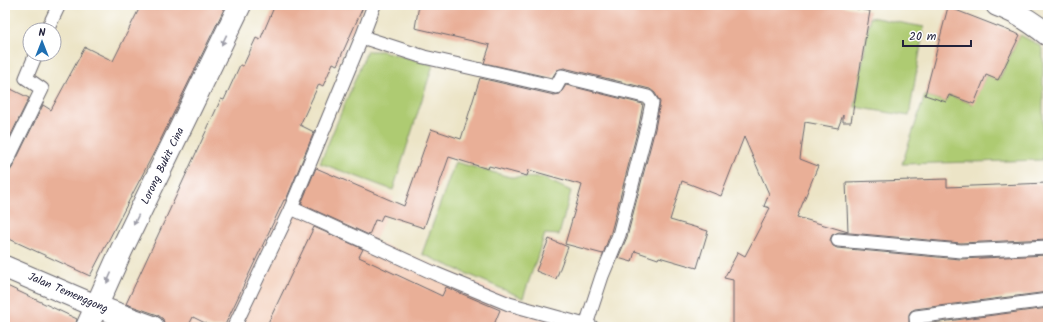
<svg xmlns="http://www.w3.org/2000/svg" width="1053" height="332" viewBox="0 0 1053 332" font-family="Kalam,sans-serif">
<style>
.built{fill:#f4d3c0}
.green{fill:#aecb72;stroke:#687656}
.building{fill:#e9af97}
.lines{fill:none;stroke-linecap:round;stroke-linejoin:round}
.service-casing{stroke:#69666c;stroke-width:15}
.minor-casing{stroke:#69666c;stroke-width:24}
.tertiary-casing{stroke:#69666c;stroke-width:24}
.service{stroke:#fff;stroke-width:13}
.minor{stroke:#fff;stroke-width:22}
.tertiary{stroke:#fff;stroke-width:22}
.oneway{fill:#9c9ca7}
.labels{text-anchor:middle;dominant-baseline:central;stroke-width:3.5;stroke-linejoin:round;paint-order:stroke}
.street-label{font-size:11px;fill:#22223b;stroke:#fff}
</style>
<rect width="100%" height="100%" fill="#fff"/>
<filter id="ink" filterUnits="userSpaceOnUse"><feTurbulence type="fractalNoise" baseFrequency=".025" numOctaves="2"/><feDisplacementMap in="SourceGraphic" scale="8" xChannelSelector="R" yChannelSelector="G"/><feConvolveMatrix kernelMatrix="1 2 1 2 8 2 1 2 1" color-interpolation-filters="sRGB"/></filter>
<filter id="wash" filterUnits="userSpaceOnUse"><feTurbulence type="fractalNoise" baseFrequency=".012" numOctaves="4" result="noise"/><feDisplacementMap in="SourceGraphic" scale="16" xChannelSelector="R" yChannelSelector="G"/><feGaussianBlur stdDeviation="0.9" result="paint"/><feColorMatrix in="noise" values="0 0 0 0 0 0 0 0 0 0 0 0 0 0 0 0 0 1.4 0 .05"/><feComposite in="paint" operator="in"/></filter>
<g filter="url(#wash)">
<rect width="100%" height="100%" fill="#ece4c6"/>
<g class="built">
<path d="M302,162L315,164L394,197L375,241L502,293L575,318L614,327H224Z"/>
<path d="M193,317L213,327H188Z"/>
</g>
<g class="green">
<path d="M870,17L924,27L909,116L855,107Z"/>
<path d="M1020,35L1041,46L1043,53V160L902,164L925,95L946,102L949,95L973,104L986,75L999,80Z"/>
<path d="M367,51H382L433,65L393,190L320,163Z"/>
<path d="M455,162L510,177L543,178L571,191L559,235L545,234L523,298L422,254Z"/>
</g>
<g id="blocks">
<g class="building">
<path d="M141,5H226L161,139L90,276L5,237V173L9,172L12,168L43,105L51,110L85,47L113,61Z"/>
<path d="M275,5H364L337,65L333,63L323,86L319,84L300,125L314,132L286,200H284L224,327H213L193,317L188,327H165L163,319L158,315L126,304L221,99L224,100L240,65L243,66L256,38L260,40Z"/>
<path d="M419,5H836L870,11L851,122H843V115L838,128L805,122L800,159L818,166L797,217L848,232L846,182L947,179V187L1047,183L1048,239L961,243L839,232L832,235L830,240L833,246L837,248L960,259L1048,255V292L915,309L911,311L909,314V327H733V280L724,278L738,252L745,256L770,208L764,206L769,194L744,137L721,196L682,181L670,220L708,231L697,268L659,257L658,259L635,251L632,262L618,258L627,237L655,129L660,102L655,93L650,89L564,68L557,70L552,78L484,63L490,45L415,28Z"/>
<path d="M948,7L1020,35L998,80L986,75L974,104L949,95L946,102L925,95Z"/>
<path d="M480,78L554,95L560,94L566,85L643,104L639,125L611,232L603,254L565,244L582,185L529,170L527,176L489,166L488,169L449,157L424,228L383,215L380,221L375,220L369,235L301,204L316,168L404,206L431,129L461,139Z"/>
<path d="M5,86L29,98L5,147Z"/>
<path d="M314,227L363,249L359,257L442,296L446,287L500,310L493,327H266Z"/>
<path d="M549,239L568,247L556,279L536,271Z"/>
<path d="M5,285L77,319L75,327H5Z"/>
<path d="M1048,308V327H925V324Z"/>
</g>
</g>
</g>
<g filter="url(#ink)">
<use href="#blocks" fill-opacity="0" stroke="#69666c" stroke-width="1"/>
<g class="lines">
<defs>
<g id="service">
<path d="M47,30L59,5"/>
<path d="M362,37L424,57L556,87L562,76L648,97L652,103L647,127L619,235L602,276L586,325"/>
<path d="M5,165L42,89L26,78L36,54"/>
<path d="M291,208L436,274L509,304L592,327"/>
<path d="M838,240L961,251L1048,247"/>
<path d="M234,327L291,208L362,37L374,5"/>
<path d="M917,327L916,317L1048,300"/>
</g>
<g id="minor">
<path d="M997,5C1016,12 1032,22 1048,35"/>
<path d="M87,327L121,251L240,5"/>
</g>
<path id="tertiary" d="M5,267L96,306L153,327"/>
</defs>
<use href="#service" class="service-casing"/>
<use href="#minor" class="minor-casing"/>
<use href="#tertiary" class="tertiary-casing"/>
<use href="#service" class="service"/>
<use href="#minor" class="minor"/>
<use href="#tertiary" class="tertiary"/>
</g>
<defs><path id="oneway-solid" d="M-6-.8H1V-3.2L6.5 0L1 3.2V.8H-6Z"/></defs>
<g class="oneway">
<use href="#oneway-solid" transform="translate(224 40) rotate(116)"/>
<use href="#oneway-solid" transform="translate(136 220) rotate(116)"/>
<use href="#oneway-solid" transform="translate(109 278) rotate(114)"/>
</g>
</g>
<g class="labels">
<g class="street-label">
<text transform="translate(163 166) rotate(-64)">Lorong Bukit Cina</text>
<text transform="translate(68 293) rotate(23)">Jalan Temenggong</text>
</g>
</g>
<rect width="1053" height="332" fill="none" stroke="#fff" stroke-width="20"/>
<g transform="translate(42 42)"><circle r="19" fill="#ffffff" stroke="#a7a7b1"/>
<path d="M0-3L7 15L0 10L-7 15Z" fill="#1f6fb2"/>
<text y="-6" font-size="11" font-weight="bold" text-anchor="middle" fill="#22223b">N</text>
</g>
<path d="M903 40v6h68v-6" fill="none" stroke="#22223b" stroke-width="2"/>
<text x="909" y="40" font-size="12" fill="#22223b" stroke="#ffffff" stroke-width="3" paint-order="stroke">20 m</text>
</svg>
